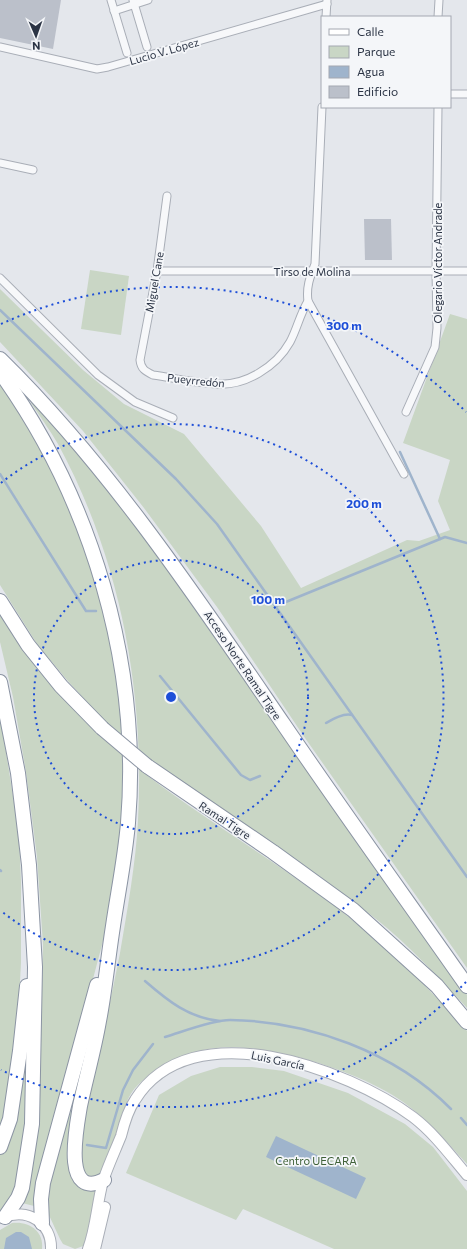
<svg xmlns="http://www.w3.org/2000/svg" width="467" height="1249" viewBox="0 0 467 1249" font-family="Commissioner,sans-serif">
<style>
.green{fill:#c9d6c5}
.water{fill:#9fb4cc}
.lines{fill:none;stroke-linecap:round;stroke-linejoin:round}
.stream{stroke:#9fb4cc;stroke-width:2.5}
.building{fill:#bbc0ca}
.street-casing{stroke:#a9aeb7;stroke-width:9}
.secondary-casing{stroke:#a9aeb7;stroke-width:12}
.highway-casing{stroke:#8b94a3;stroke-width:16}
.street{stroke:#f7f8fa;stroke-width:7}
.secondary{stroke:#fff;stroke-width:10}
.highway{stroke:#fff;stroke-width:14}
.highway-bridge-casing{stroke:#8b94a3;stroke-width:16;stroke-linecap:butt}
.highway-bridge{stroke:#fff;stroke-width:14}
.ring{fill:none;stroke:#1d4ed8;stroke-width:2;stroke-dasharray:2 4}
.labels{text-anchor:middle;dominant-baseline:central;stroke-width:3.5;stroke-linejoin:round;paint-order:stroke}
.street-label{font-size:11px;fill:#2b3445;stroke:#f4f6f9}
.park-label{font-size:11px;fill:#3f6138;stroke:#f4f6f9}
.centre{fill:#1d4ed8;stroke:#f4f6f9;stroke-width:2}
.ring-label{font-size:12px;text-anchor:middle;font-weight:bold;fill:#1d4ed8;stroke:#f4f6f9;stroke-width:3.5;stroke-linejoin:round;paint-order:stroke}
</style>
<rect width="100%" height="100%" fill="#e4e7ec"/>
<g class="green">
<path d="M90,270L129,276L121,335L81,329Z"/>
<path d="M0,289L83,370L124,404L184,434L261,526L301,588L407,540L419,541L450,530L438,501L450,460L403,443L450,314L467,319V968L305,738L217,607L144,508L83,431L0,342Z"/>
<path d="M0,382L41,446L82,537L103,602L113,650L126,760L122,832L107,926L71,1062L38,1207L22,1203L28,1192L39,1111L43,945L37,857L26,772L13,697L0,642V615C28,660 61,699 101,735L105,722L67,680L37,644L0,585Z"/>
<path d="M33,402L119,503L196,604L467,995V1008C438,977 409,945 376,919C303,861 224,811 147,759L148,776C203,818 262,853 318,894C359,923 397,956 432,993C444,1005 456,1017 467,1031V1164C444,1139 423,1114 394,1096C349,1068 260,1040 208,1049C192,1052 177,1059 163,1067C149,1075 135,1084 128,1099L104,1172L88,1182C85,1176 80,1169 79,1164C76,1138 87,1101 93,1076C103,1035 112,994 120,953C127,912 136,862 138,820C145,691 120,558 58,444C50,430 40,417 31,403Z"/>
<path d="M0,714L19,834L21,882V963L17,1037L0,1139Z"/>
<path d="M28,1047L29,1096L18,1187L0,1213V1154Z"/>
<path d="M220,1067H252L284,1071L348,1093L405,1124L433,1147L467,1191V1249H334L243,1209L236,1220L126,1173L159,1095L191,1076Z"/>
<path d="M81,1073L72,1160L96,1189L88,1240L83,1246L75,1249L63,1244L60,1239L48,1213L47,1191L76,1080Z"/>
<path d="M12,1223C29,1221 44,1231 42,1249H0V1230Z"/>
</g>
<g class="water">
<path d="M276,1136L366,1178L356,1199L266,1157Z"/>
<path d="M16,1232H21L29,1237L32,1249H4L6,1238Z"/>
</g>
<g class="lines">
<g class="stream">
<path d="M0,310L176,479L217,524L467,877"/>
<path d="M400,452L440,539"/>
<path d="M0,474L86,611H96"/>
<path d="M276,606L445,537L467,543"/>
<path d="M160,676L241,775L250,780L260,776"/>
<path d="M326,723C333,719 343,713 352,715"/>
<path d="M0,870L1,871"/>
<path d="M145,981C168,1001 189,1018 220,1021"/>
<path d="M165,1037C182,1032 212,1020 230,1020C309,1021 395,1052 451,1109"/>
<path d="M461,1118L467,1125"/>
<path d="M87,1145L106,1148L123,1090L133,1070L153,1044"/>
</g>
</g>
<g class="building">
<path d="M0,0H61L53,49L0,38Z"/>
<path d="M364,219H391L392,260H365Z"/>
</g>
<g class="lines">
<defs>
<g id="street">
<path d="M111,0L127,53"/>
<path d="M133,0L147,47"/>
<path d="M114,11L148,0"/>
<path d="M326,17L327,0"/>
<path d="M438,17L439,0"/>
<path d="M0,47L97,69L108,67L327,4"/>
<path d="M450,94H467"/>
<path d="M322,107L315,264C310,277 306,287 308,301L404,474"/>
<path d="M0,163L33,170"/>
<path d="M167,196L157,271L140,360C141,369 145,371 153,375C174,378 196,383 217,384C245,386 276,367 290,342C297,329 300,314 308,301"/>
<path d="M157,271H467"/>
<path d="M0,278L98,375L135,402L173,418"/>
<path d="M406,412L435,347L437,328L436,271L438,107"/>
</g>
<g id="secondary">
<path d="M3,1218C27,1207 52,1223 51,1249"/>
<path d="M88,1249C96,1228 97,1203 103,1181C108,1166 115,1151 121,1136C124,1124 128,1110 135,1100C191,1010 348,1069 413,1117C434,1133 450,1155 467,1175"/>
<path d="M95,1249L105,1207"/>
</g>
<g id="highway">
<path d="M0,359C110,467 197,598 284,725C344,813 406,899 467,986"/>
<path d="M0,372C92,500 141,665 128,823C125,858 118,892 113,926C108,958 105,990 99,1021C94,1050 86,1078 80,1106C77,1125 61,1201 104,1180"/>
<path d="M0,601L28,645L61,686L102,728"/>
<path d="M0,682L18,773L29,865L35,967L32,1124L22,1188L18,1198L5,1217"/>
<path d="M147,766L273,852L353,910L437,986L467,1022"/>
<path d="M0,1147L10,1119L20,1051L27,986"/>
<path d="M42,1223L41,1199L43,1183L97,985"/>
</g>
</defs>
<use href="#street" class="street-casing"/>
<use href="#secondary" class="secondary-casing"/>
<use href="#highway" class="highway-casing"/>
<use href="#street" class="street"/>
<use href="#secondary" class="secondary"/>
<use href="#highway" class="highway"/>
<defs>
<path id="highway-bridge" d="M102,728L147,766"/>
</defs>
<use href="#highway-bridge" class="highway-bridge-casing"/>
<use href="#highway-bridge" class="highway-bridge"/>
</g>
<g class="ring">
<circle cx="171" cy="697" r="137"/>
<path d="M1 483A273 273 0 1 1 1 911"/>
<path d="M466 982A410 410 0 0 1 1 1070M1 324A410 410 0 0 1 466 412"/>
</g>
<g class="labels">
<g class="street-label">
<text transform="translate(164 51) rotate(-16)">Lucio V. López</text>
<text transform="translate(437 263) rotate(-90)">Olegario Víctor Andrade</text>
<text x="312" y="271">Tirso de Molina</text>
<text transform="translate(154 282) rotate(-80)">Miguel Cane</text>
<text transform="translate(196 380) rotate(6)">Pueyrredón</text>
<text transform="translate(243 665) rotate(56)">Acceso Norte Ramal Tigre</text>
<text transform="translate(225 820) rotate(33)">Ramal Tigre</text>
<text transform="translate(278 1060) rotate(12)">Luis García</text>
</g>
<g class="park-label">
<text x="316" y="1160">Centro UECARA</text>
</g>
</g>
<circle cx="171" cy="697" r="6" class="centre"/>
<g class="ring-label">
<text x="344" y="330">300 m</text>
<text x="364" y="508">200 m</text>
<text x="268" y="604">100 m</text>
</g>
<rect x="321" y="16" width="130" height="92" fill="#f4f6f9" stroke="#a4a8b1"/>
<rect x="329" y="29" width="20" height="6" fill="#ffffff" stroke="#a4a8b1"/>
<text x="357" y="36" font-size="12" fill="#2b3445">Calle</text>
<rect x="329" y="46" width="20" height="12" fill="#c9d6c5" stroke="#a4a8b1"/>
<text x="357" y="56" font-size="12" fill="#2b3445">Parque</text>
<rect x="329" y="66" width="20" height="12" fill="#9fb4cc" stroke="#a4a8b1"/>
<text x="357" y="76" font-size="12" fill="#2b3445">Agua</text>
<rect x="329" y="86" width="20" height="12" fill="#bbc0ca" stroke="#a4a8b1"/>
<text x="357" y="96" font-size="12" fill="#2b3445">Edificio</text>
<g transform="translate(36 36) rotate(178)" stroke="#f4f6f9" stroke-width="3" paint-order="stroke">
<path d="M0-3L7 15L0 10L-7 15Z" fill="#2b3445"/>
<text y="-6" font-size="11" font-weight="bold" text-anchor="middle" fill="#2b3445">N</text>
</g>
</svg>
